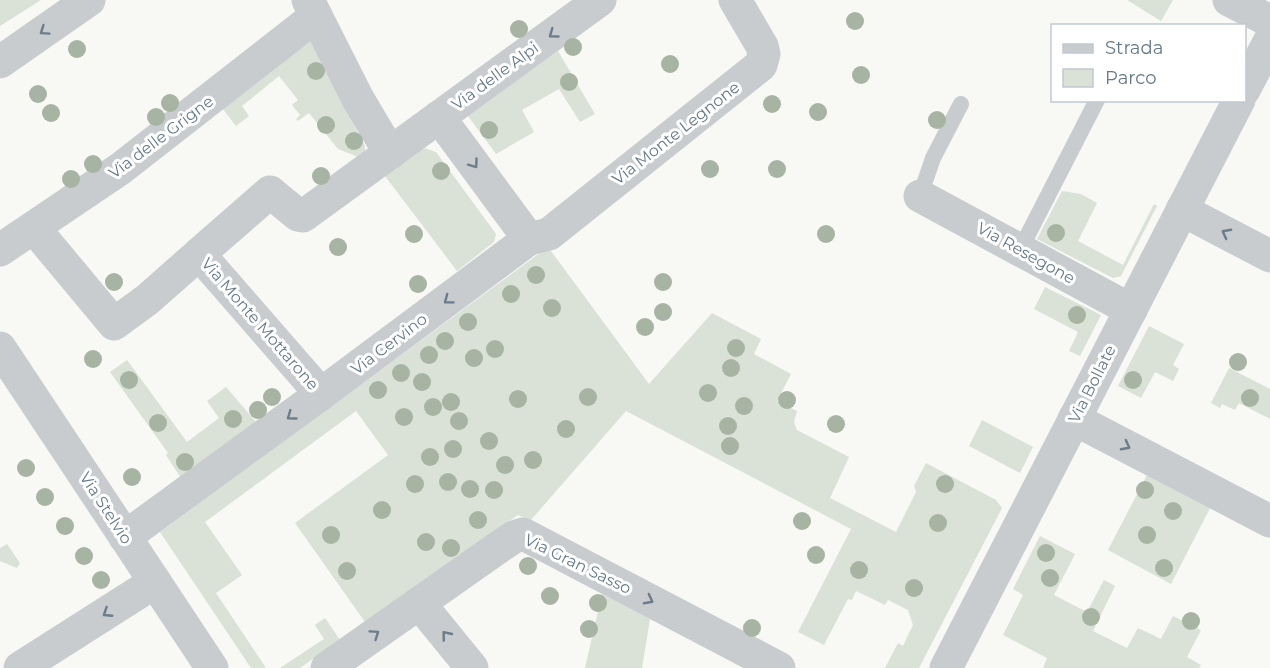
<svg xmlns="http://www.w3.org/2000/svg" width="1270" height="668" viewBox="0 0 1270 668" font-family="Montserrat,sans-serif">
<style>
.green{fill:#dae1d6}
.lines{fill:none;stroke-linecap:round;stroke-linejoin:round}
.service{stroke:#c8cccf;stroke-width:16}
.minor{stroke:#c8cccf;stroke-width:33}
.tertiary{stroke:#c8cccf;stroke-width:33}
.tree{fill:#a7b3a3}
.oneway{stroke:#697d8c}
.labels{text-anchor:middle;dominant-baseline:central;stroke-width:6;stroke-linejoin:round;paint-order:stroke}
.street-label{font-size:16px;fill:#647989;stroke:#fff}
</style>
<rect width="100%" height="100%" fill="#f8f8f5"/>
<g class="green">
<path d="M0,0H41L0,26Z"/>
<path d="M1127,0H1173L1161,21Z"/>
<path d="M310,40L365,146V152L358,157L338,149L309,113L298,121L296,119L300,115L292,105L298,100L279,76L242,106L249,116L236,126L219,104Z"/>
<path d="M558,51L595,114L580,122L559,89L522,110L534,132L496,154L468,116Z"/>
<path d="M424,148L436,152L496,234L494,242L457,271L385,176Z"/>
<path d="M1062,191L1081,194L1097,203L1078,241L1123,265L1154,204L1157,206L1121,276L1113,278L1037,239Z"/>
<path d="M548,247L649,384L712,313L761,339L754,354L791,374L777,401L797,411L794,422L797,430L849,457L830,498L896,532L916,492L914,486L926,463L996,500L1002,508L919,668H885L898,643L903,646L913,625L908,610L888,600L885,605L856,591L852,600L848,599L824,645L798,632L851,529L626,411L530,521L518,515L365,622L295,523L388,455L356,411L205,522L242,575L216,593L266,668H251L160,532Z"/>
<path d="M1045,287L1101,315L1080,356L1069,351L1078,332L1034,309Z"/>
<path d="M1149,326L1184,344L1173,365L1179,369L1173,381L1155,372L1141,398L1118,386Z"/>
<path d="M127,360L187,442L219,418L207,401L226,387L256,422L181,478L166,455L168,453L110,372Z"/>
<path d="M1229,368L1270,389V419L1239,403L1235,410L1222,404L1220,408L1211,403Z"/>
<path d="M982,420L1033,447L1020,473L969,446Z"/>
<path d="M1147,475L1210,508L1171,584L1108,550Z"/>
<path d="M1040,536L1075,554L1054,595L1087,612L1104,580L1115,586L1093,631L1127,648L1138,628L1161,639L1173,616L1201,630L1187,657L1201,665L1199,668H1043L1047,658L1003,635L1023,595L1013,589Z"/>
<path d="M7,544L20,563L17,568L0,561V548Z"/>
<path d="M602,594L650,619L642,668H585Z"/>
<path d="M325,618L340,640L300,668H280L324,639L315,625Z"/>
</g>
<g class="lines">
<g class="service">
<path d="M920,196L933,158L961,104"/>
<path d="M1020,250L1097,100"/>
</g>
<g class="minor">
<path d="M308,0L358,99L390,153"/>
<path d="M1229,0L1270,21"/>
<path d="M0,62L89,0"/>
<path d="M1244,90L1270,40"/>
<path d="M920,196L1131,310"/>
<path d="M1182,210L1270,256"/>
<path d="M34,228L114,324L148,299L199,254"/>
<path d="M529,239L549,234L761,65L764,54L762,46L735,0"/>
<path d="M0,250L120,169L316,16"/>
<path d="M321,394L199,254L270,192L298,215L303,216L600,0"/>
<path d="M1074,419L1270,521"/>
<path d="M125,537L321,394L529,239L439,117"/>
<path d="M419,603L472,668"/>
<path d="M20,668L155,582"/>
<path d="M327,668L499,547L514,537L523,534L779,668"/>
<path d="M946,668L1239,100"/>
</g>
<path class="tertiary" d="M0,348L212,668"/>
</g>
<g class="tree">
<circle cx="855" cy="21" r="9"/>
<circle cx="519" cy="29" r="9"/>
<circle cx="573" cy="47" r="9"/>
<circle cx="77" cy="49" r="9"/>
<circle cx="670" cy="64" r="9"/>
<circle cx="316" cy="71" r="9"/>
<circle cx="861" cy="75" r="9"/>
<circle cx="569" cy="82" r="9"/>
<circle cx="38" cy="94" r="9"/>
<circle cx="170" cy="103" r="9"/>
<circle cx="772" cy="104" r="9"/>
<circle cx="818" cy="112" r="9"/>
<circle cx="51" cy="113" r="9"/>
<circle cx="156" cy="117" r="9"/>
<circle cx="937" cy="120" r="9"/>
<circle cx="326" cy="125" r="9"/>
<circle cx="489" cy="130" r="9"/>
<circle cx="354" cy="141" r="9"/>
<circle cx="93" cy="164" r="9"/>
<circle cx="710" cy="169" r="9"/>
<circle cx="777" cy="169" r="9"/>
<circle cx="441" cy="171" r="9"/>
<circle cx="321" cy="176" r="9"/>
<circle cx="71" cy="179" r="9"/>
<circle cx="1056" cy="233" r="9"/>
<circle cx="414" cy="234" r="9"/>
<circle cx="826" cy="234" r="9"/>
<circle cx="338" cy="247" r="9"/>
<circle cx="536" cy="275" r="9"/>
<circle cx="114" cy="282" r="9"/>
<circle cx="663" cy="282" r="9"/>
<circle cx="418" cy="284" r="9"/>
<circle cx="511" cy="294" r="9"/>
<circle cx="552" cy="308" r="9"/>
<circle cx="663" cy="312" r="9"/>
<circle cx="1077" cy="315" r="9"/>
<circle cx="468" cy="322" r="9"/>
<circle cx="645" cy="327" r="9"/>
<circle cx="445" cy="341" r="9"/>
<circle cx="736" cy="348" r="9"/>
<circle cx="495" cy="349" r="9"/>
<circle cx="429" cy="355" r="9"/>
<circle cx="474" cy="358" r="9"/>
<circle cx="93" cy="359" r="9"/>
<circle cx="1238" cy="362" r="9"/>
<circle cx="731" cy="368" r="9"/>
<circle cx="401" cy="373" r="9"/>
<circle cx="129" cy="380" r="9"/>
<circle cx="1133" cy="380" r="9"/>
<circle cx="422" cy="382" r="9"/>
<circle cx="378" cy="390" r="9"/>
<circle cx="708" cy="393" r="9"/>
<circle cx="272" cy="397" r="9"/>
<circle cx="588" cy="397" r="9"/>
<circle cx="1250" cy="398" r="9"/>
<circle cx="518" cy="399" r="9"/>
<circle cx="787" cy="400" r="9"/>
<circle cx="451" cy="402" r="9"/>
<circle cx="744" cy="406" r="9"/>
<circle cx="433" cy="407" r="9"/>
<circle cx="258" cy="410" r="9"/>
<circle cx="404" cy="417" r="9"/>
<circle cx="233" cy="419" r="9"/>
<circle cx="459" cy="421" r="9"/>
<circle cx="158" cy="423" r="9"/>
<circle cx="836" cy="424" r="9"/>
<circle cx="728" cy="426" r="9"/>
<circle cx="566" cy="429" r="9"/>
<circle cx="489" cy="441" r="9"/>
<circle cx="730" cy="446" r="9"/>
<circle cx="453" cy="449" r="9"/>
<circle cx="430" cy="457" r="9"/>
<circle cx="533" cy="460" r="9"/>
<circle cx="185" cy="462" r="9"/>
<circle cx="505" cy="465" r="9"/>
<circle cx="26" cy="468" r="9"/>
<circle cx="132" cy="477" r="9"/>
<circle cx="448" cy="482" r="9"/>
<circle cx="415" cy="484" r="9"/>
<circle cx="945" cy="484" r="9"/>
<circle cx="470" cy="489" r="9"/>
<circle cx="494" cy="490" r="9"/>
<circle cx="1145" cy="490" r="9"/>
<circle cx="45" cy="497" r="9"/>
<circle cx="382" cy="510" r="9"/>
<circle cx="1173" cy="511" r="9"/>
<circle cx="478" cy="520" r="9"/>
<circle cx="802" cy="521" r="9"/>
<circle cx="938" cy="523" r="9"/>
<circle cx="65" cy="526" r="9"/>
<circle cx="331" cy="535" r="9"/>
<circle cx="1147" cy="535" r="9"/>
<circle cx="426" cy="542" r="9"/>
<circle cx="451" cy="548" r="9"/>
<circle cx="1046" cy="553" r="9"/>
<circle cx="816" cy="555" r="9"/>
<circle cx="84" cy="556" r="9"/>
<circle cx="528" cy="566" r="9"/>
<circle cx="1164" cy="568" r="9"/>
<circle cx="859" cy="570" r="9"/>
<circle cx="347" cy="571" r="9"/>
<circle cx="1050" cy="578" r="9"/>
<circle cx="101" cy="580" r="9"/>
<circle cx="914" cy="588" r="9"/>
<circle cx="550" cy="596" r="9"/>
<circle cx="598" cy="603" r="9"/>
<circle cx="1091" cy="617" r="9"/>
<circle cx="1191" cy="621" r="9"/>
<circle cx="752" cy="628" r="9"/>
<circle cx="589" cy="629" r="9"/>
</g>
<defs><path id="oneway-chevron" d="M-2-3.5L2.5 0L-2 3.5" fill="none" stroke-width="1.6" stroke-linecap="round" stroke-linejoin="round" transform="scale(1.5)"/></defs>
<g class="oneway">
<use href="#oneway-chevron" transform="translate(44 31) rotate(145)"/>
<use href="#oneway-chevron" transform="translate(553 34) rotate(144)"/>
<use href="#oneway-chevron" transform="translate(474 164) rotate(54)"/>
<use href="#oneway-chevron" transform="translate(1226 233) rotate(-152)"/>
<use href="#oneway-chevron" transform="translate(448 300) rotate(143)"/>
<use href="#oneway-chevron" transform="translate(291 416) rotate(144)"/>
<use href="#oneway-chevron" transform="translate(1126 446) rotate(28)"/>
<use href="#oneway-chevron" transform="translate(649 600) rotate(28)"/>
<use href="#oneway-chevron" transform="translate(107 613) rotate(147)"/>
<use href="#oneway-chevron" transform="translate(375 634) rotate(-35)"/>
<use href="#oneway-chevron" transform="translate(446 635) rotate(-129)"/>
</g>
<g class="labels">
<g class="street-label">
<text transform="translate(495 76) rotate(-36)">Via delle Alpi</text>
<text transform="translate(676 133) rotate(-38)">Via Monte Legnone</text>
<text transform="translate(161 137) rotate(-37)">Via delle Grigne</text>
<text transform="translate(1026 253) rotate(29)">Via Resegone</text>
<text transform="translate(260 324) rotate(49)">Via Monte Mottarone</text>
<text transform="translate(389 344) rotate(-37)">Via Cervino</text>
<text transform="translate(1092 384) rotate(-63)">Via Bollate</text>
<text transform="translate(106 508) rotate(57)">Via Stelvio</text>
<text transform="translate(578 564) rotate(26)">Via Gran Sasso</text>
</g>
</g>
<rect x="1051" y="24" width="195" height="78" fill="#ffffff" stroke="#c1c9d0" stroke-width="1.5"/>
<rect x="1063" y="44" width="30" height="9" fill="#c8cccf" stroke="#c1c9d0" stroke-width="1.5"/>
<text x="1105" y="54" font-size="18" fill="#647989">Strada</text>
<rect x="1063" y="69" width="30" height="18" fill="#dae1d6" stroke="#c1c9d0" stroke-width="1.5"/>
<text x="1105" y="84" font-size="18" fill="#647989">Parco</text>
</svg>
